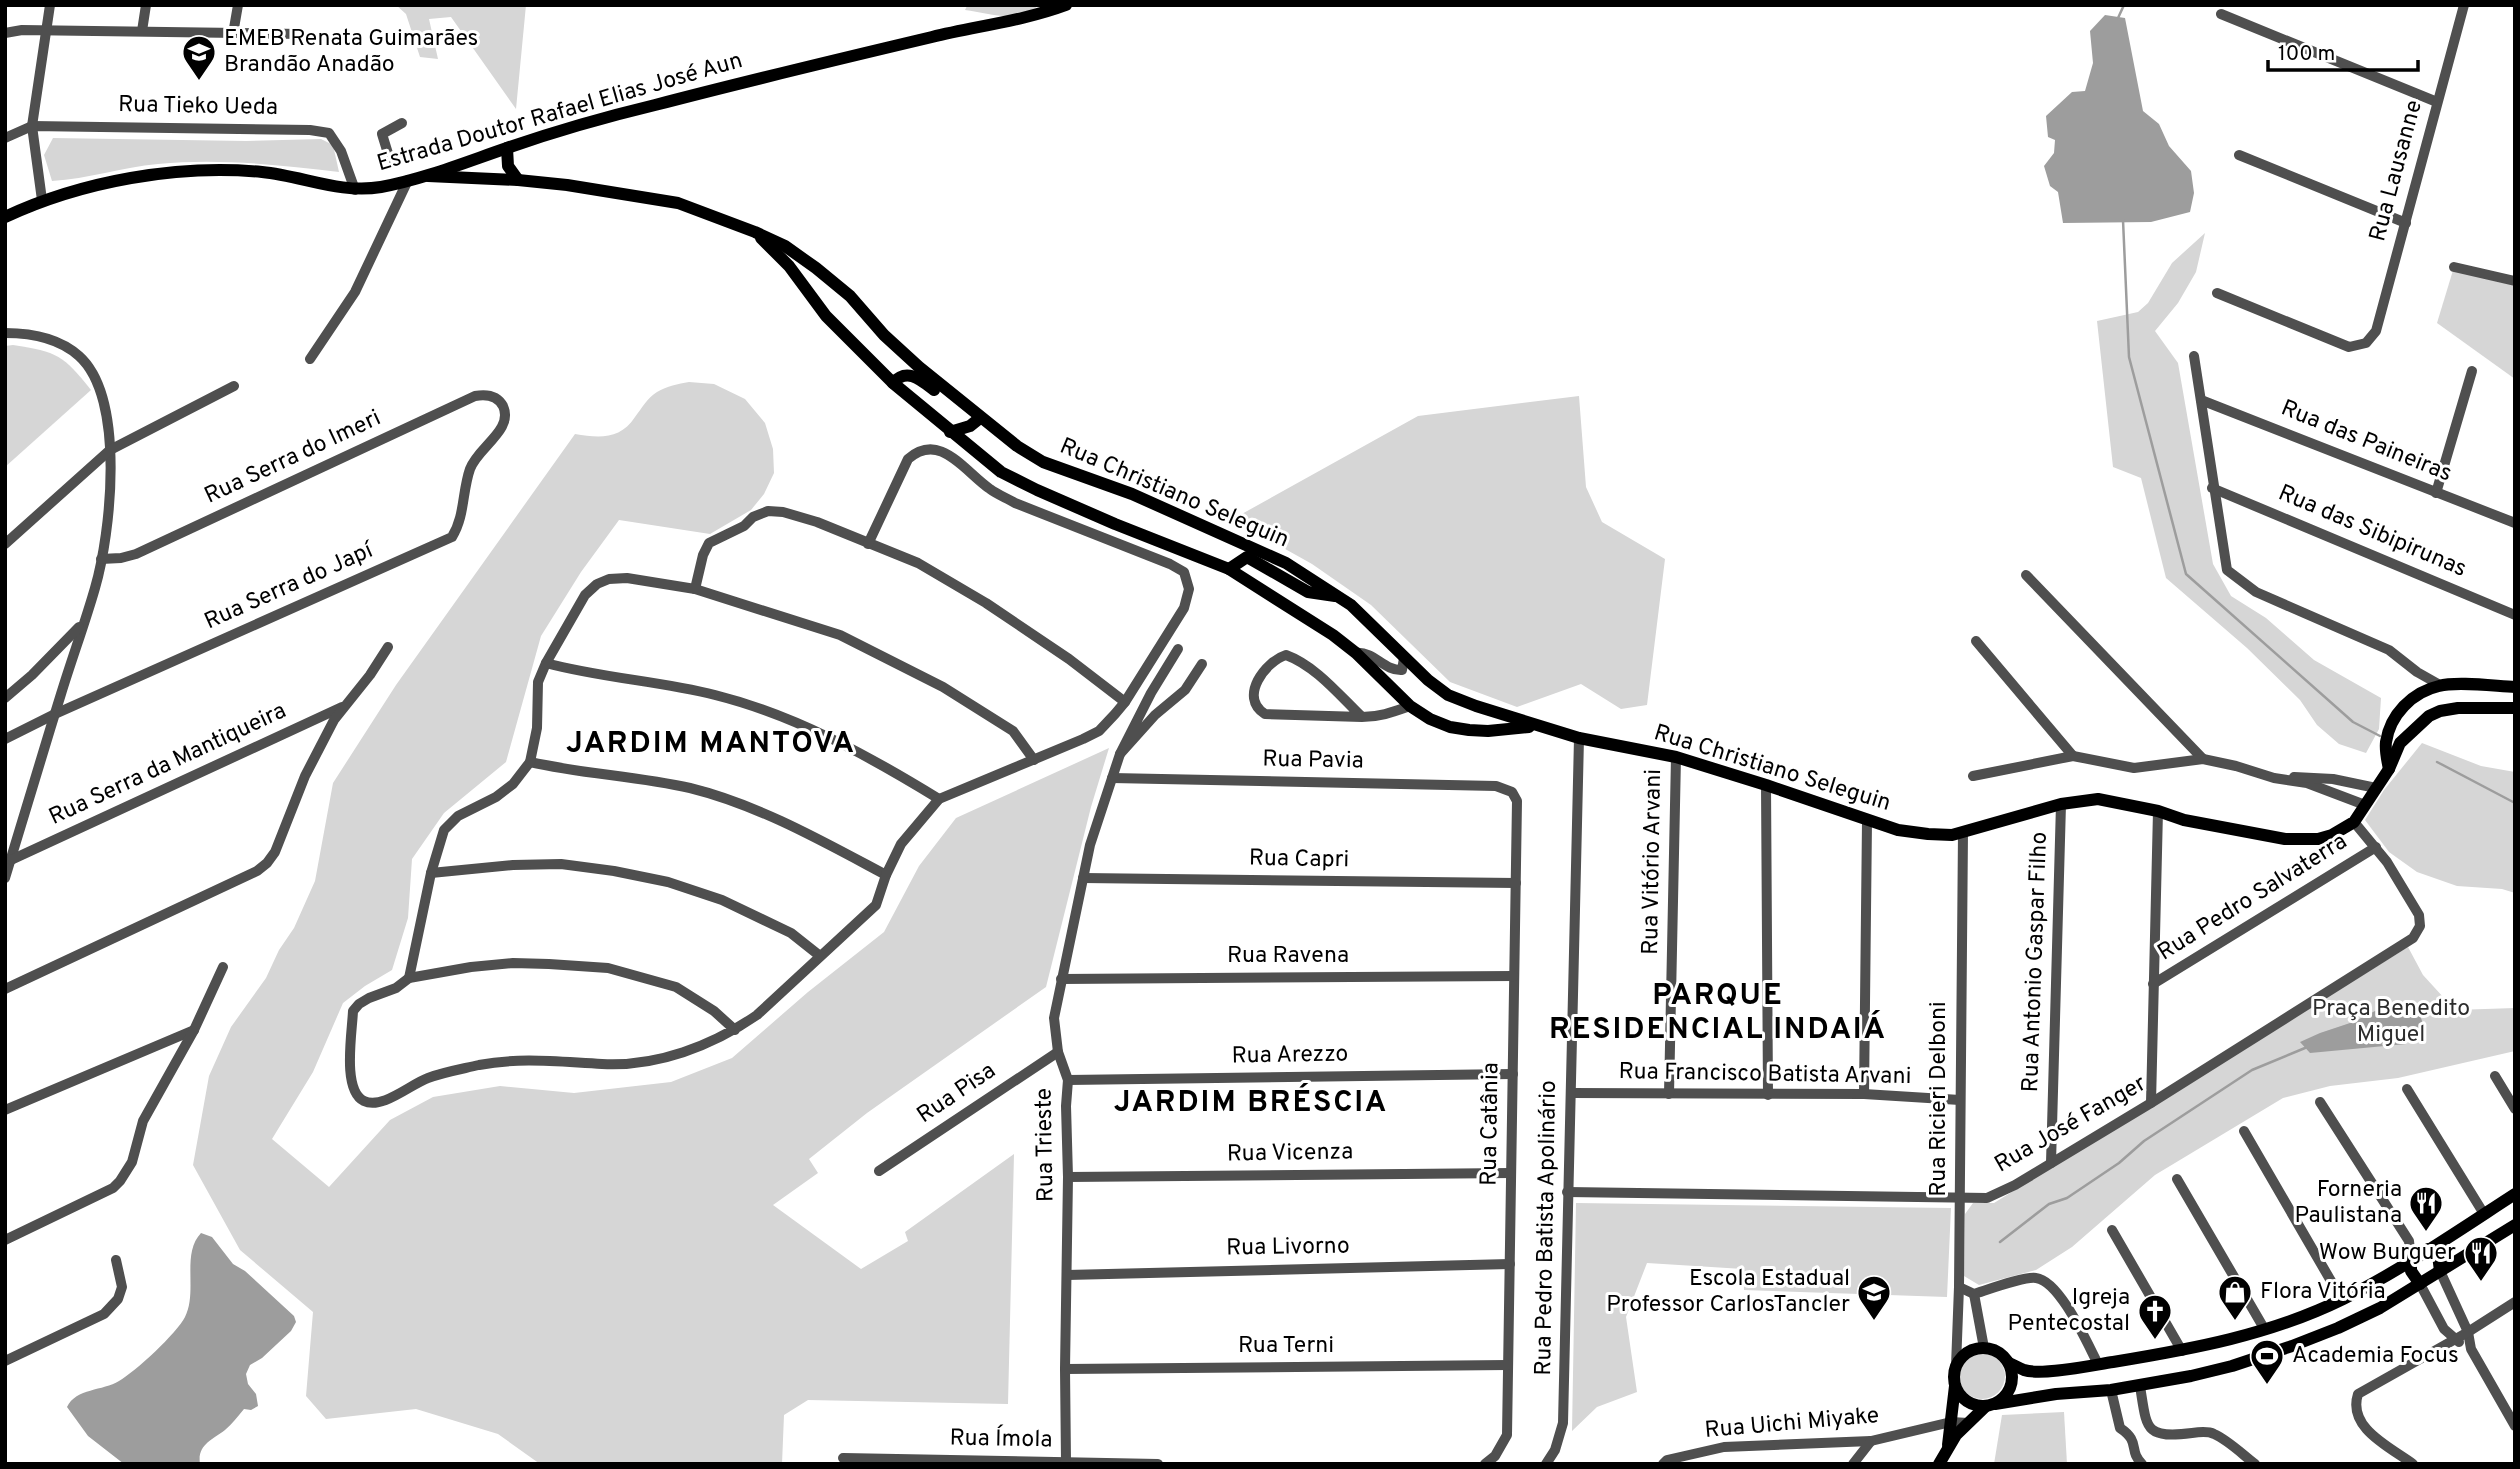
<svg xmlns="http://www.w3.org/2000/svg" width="2520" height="1469" viewBox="0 0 2520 1469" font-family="Overpass,sans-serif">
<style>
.green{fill:#d6d6d6}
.water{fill:#9d9d9d}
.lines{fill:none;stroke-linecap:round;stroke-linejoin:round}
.stream{stroke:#9d9d9d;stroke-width:2.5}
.minor{stroke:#4f4f4f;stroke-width:10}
.major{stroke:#000;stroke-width:12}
.labels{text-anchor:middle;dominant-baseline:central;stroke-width:6;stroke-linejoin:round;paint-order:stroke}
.poi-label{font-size:23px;fill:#000;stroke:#fff;text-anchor:end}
.street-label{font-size:23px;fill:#000;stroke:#fff}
.park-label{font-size:23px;fill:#2d2d2d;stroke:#fff}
.district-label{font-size:30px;font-weight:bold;letter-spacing:2px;fill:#000;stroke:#fff}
</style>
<rect width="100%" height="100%" fill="#fff"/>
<g class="green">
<path d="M396,5H526L516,109L451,17L429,19L438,59L420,57L406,14Z"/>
<path d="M964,5H1039C1018,25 990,13 965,10L967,6Z"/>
<path d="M53,138L246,141L321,139L333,145L339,172C279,165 219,158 158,164C122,167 88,179 52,181L44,155Z"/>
<path d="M2205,233L2196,272L2178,303L2155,331L2178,363L2213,564L2231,596L2266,618L2314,660L2381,698L2379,729L2366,753L2339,744L2317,725L2300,700L2247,648L2166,578L2141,478L2113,467L2097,321L2138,312L2148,303L2172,263Z"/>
<path d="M2454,267L2515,285V379L2437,323Z"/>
<path d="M13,345C58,352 63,355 91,390L5,467V346Z"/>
<path d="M689,382L714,384L745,399L765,423L773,449L774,473L764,494L751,510L710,534L619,520L581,572L541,636L506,762L444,813L412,859L408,918L392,970L365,986L343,1003L313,1072L272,1139L329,1187L390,1120L433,1097L500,1086L574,1093L671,1082L732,1058L808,992L884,932L919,866L956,818L1109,748L1091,807L1046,987L867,1113L809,1159L818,1173L773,1205L861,1269L908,1241L905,1232L1014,1154L1008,1404L808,1400L784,1415L782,1464H540L498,1434L416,1409L326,1419L306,1396L313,1312L240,1250L193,1165L209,1076L231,1027L266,978L279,950L294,928L315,881L333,783L396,685L575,434C599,438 620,440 635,417C642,408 647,398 657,392C667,386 678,384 689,382Z"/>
<path d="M1579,396L1586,487L1602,522L1665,559L1647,705L1621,709L1581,684L1517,707L1450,682L1371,605L1312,564L1237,522L1240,515L1418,416Z"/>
<path d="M2422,743L2481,766L2515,772V893L2502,889L2457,886L2417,872L2389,852L2365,820L2384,790Z"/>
<path d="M2408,947L2423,975L2455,1010L2515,1008V1051L2398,1078L2330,1086L2283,1098L2155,1175L2072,1247L2036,1270L1979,1285L1964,1276L1965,1214L1973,1203H1994Z"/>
<path d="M1576,1203L1951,1208L1947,1297L1744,1290L1743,1269L1647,1263L1626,1317L1637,1392L1597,1407L1572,1431Z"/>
<circle cx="1982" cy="1376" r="23"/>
<path d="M2064,1412L2067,1464H1994L2002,1415Z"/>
</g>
<g class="water">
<path d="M2105,15L2125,18L2143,111L2159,124L2169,146L2191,171L2194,193L2190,212L2151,222L2063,223L2058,192L2050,186L2044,166L2054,153L2055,140L2048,137L2046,116L2072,92L2085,91L2093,63L2090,31Z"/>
<path d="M2401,1009L2420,1015L2423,1024V1031L2406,1044L2310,1053L2300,1042L2320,1033L2353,1022L2377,1010Z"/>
<path d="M201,1233L212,1237L233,1264L245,1271L294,1316L296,1322L291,1331L262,1358L250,1365L246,1374L248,1384L256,1394L258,1406L251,1410L244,1409C238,1416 232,1424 225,1430C212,1440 197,1445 200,1464H124L88,1436L67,1407C76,1388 103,1391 119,1381C135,1372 177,1333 185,1317C198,1291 181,1254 201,1233Z"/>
</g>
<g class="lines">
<g class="stream">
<path d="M2118,18L2124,5"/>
<path d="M2123,220L2129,357L2186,574L2353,722L2380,736"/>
<path d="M2437,762L2515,803"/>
<path d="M2000,1242L2049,1204L2067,1198L2119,1163L2144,1141L2252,1070L2305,1048"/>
</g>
<g class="minor">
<path d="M2221,14L2437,102"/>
<path d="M142,31L146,5"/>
<path d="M5,33L22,30L300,34"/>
<path d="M233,34L238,5"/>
<path d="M5,138L32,126L310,130L329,133L341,151L355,190"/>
<path d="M2239,155L2406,223"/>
<path d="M390,160L382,134L402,123"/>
<path d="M42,200L32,126L50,5"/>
<path d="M2454,267L2515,281"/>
<path d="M2217,293L2349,347L2366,343L2376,331L2464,5"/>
<path d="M5,333C32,333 59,338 79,356C126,398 111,533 95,588C85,623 72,658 61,694C42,755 24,816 5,878"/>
<path d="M2194,356L2227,570L2256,592L2389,650L2417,672L2440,685"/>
<path d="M310,359L355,292L408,180"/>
<path d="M2201,400L2515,523"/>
<path d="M2212,488L2515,615"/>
<path d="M2436,493L2472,371"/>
<path d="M5,544L110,450L234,386"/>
<path d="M2026,575L2203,759"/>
<path d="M695,589L703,555L709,543L744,526L753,517L768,511L783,512L817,522L918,563L986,603L1069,659L1125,702"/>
<path d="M1976,641L2073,756"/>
<path d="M1178,649L1151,693L1120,754L1155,715L1185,690L1202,664"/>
<path d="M1356,653C1374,651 1384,671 1402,670L1404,658"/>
<path d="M546,663C601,678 660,681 715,695C795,715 869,756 939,799"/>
<path d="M5,698L32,675L79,627"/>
<path d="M1362,717C1340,696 1316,666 1286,655C1266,661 1238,697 1265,714L1362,717C1380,717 1393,712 1410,706"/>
<path d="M5,739L55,714L452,537C465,516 462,492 470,469C478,447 514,430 503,406C497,395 486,394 475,396L136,554L121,558L101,559"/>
<path d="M530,762C583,774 637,776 690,788C759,805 824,842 886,875"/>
<path d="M1973,776L2073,756L2134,768L2203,759L2236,766L2274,778L2307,783L2365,805"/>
<path d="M2294,777L2333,779L2376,788"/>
<path d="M1112,778L1496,786L1512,792L1517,801L1507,1435L1495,1456L1485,1464"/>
<path d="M1766,785L1768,1095"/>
<path d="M11,860L342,707"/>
<path d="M431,873L513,865L561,864L614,871L668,882L722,900L791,933L820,956"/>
<path d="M1083,878L1516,883"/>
<path d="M409,978L431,873L444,830L458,816L496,797L513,784L530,762L537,728L538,682L546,663L585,595L597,584L609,579L627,578L695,589L840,635L943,687L1013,731L1034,760"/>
<path d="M1061,979L1514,976"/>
<path d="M2153,984L2376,847"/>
<path d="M5,989L257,871L267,863L275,852L305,776L334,720L370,675L388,647"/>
<path d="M735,1030L714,1011L676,987L608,968L549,964L513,963L471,967L409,978L396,988L369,998L359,1004L353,1011C352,1034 342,1090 364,1101C382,1110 411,1084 428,1078C444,1072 462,1069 479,1065C521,1057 560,1062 602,1064C657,1067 712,1046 757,1015L876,905L886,875L901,844L939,799L1083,739L1099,731L1115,714L1125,702L1184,608L1189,589L1184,572L1170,564L1015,503C1007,498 998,495 990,489C964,471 940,431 908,459L868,544"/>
<path d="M2495,1076L2515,1109"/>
<path d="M1068,1080L1513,1074"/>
<path d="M2407,1089L2484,1214"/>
<path d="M1571,1093L1864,1094L1960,1100"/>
<path d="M1669,1094L1676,757"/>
<path d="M1864,1094L1867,821"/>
<path d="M2320,1102L2409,1241L2411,1259"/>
<path d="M2151,1103L2158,811"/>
<path d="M5,1110L194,1030"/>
<path d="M2244,1131L2342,1300"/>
<path d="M2051,1163L2061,804"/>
<path d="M879,1171L1058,1052"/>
<path d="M1068,1177L1511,1173"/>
<path d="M2177,1179L2265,1330"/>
<path d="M1567,1192L1987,1198L2015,1185L2151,1103L2413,938L2420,926L2419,915L2387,862L2354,822"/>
<path d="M2112,1230L2182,1351"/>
<path d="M5,1240L113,1188L120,1181L132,1162L143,1121L194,1030L223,967"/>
<path d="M2440,1271L2468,1332L2471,1349L2515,1426"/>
<path d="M1067,1275L1510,1264"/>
<path d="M2420,1284L2444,1329L2459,1342"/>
<path d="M1959,1287L1974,1294C1987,1290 2025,1276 2036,1278C2060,1281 2087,1343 2098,1364"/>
<path d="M1974,1294L1984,1348"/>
<path d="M5,1361L104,1314L118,1299L122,1287L116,1260"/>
<path d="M1956,1366L1959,1287L1963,832"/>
<path d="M1065,1369L1508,1365"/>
<path d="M2140,1386C2147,1429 2144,1439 2192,1433C2199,1432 2208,1431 2214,1434C2228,1440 2242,1454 2255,1464"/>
<path d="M2111,1390L2120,1428C2141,1442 2128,1450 2142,1464"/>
<path d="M843,1458L1158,1464"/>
<path d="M1066,1462L1065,1369L1068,1177L1066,1106L1068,1080L1058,1052L1054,1018L1090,845L1120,754"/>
<path d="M1546,1464L1555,1450L1563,1423L1579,738"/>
<path d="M1663,1464L1667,1460L1724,1447L1871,1441L1951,1422L1968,1423"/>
<path d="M1853,1464L1871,1441"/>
<path d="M2413,1464C2390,1447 2347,1428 2358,1394L2468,1332L2515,1302"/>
</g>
<g class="major">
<path d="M507,148L508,166L518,180"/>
<path d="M428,176L518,180L567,185L678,203L755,232L785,246L816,268L850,296L884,335L919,367L1017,446L1043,462L1132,494L1286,563L1351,605L1428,680L1448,695L1476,706L1579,738L1676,757L1766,785L1898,830L1928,834L1952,835L2061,804L2098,799L2158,811L2184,820L2285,839H2318L2332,835L2354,822L2389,769L2400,743L2429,716L2440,711L2458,708H2515"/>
<path d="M5,217C82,181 178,164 262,172C303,176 340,194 381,187C424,179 466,162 507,148C556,131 605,117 655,105C747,81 839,59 932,37C977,26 1023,21 1066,5"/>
<path d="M761,238L789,266L826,316L893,383L1001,472L1037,490L1115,524L1229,569L1333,635L1356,653L1410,706L1430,719L1450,727L1469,730L1488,731L1529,727"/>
<path d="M893,383C907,367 921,380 934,390"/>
<path d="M950,432L970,426L980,418"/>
<path d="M1229,569L1247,557L1308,592L1335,596"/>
<path d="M2389,769C2387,760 2385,750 2386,742C2390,715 2412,692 2439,686C2457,681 2494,686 2515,687"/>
<path d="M2428,1249L2438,1255L2440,1271"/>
<path d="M2411,1259V1271L2420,1284"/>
<circle cx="1983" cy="1377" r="29"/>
<path d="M2009,1363C2014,1365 2019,1368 2024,1370C2041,1376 2093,1365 2113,1362C2192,1349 2270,1335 2343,1299C2400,1271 2461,1229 2515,1194"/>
<path d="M1995,1404L2056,1394L2111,1390L2191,1376L2232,1366L2292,1346L2338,1328L2380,1308L2515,1225"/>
<path d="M1948,1445L1955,1386"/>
<path d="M1939,1464L1956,1435L1986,1406"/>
</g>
</g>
<defs>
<symbol id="school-pin" viewBox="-11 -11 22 30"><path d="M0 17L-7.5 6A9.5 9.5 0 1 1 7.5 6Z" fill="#000" stroke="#fff"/><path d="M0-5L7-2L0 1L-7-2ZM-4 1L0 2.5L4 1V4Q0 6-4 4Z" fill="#fff"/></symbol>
<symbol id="restaurant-pin" viewBox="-11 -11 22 30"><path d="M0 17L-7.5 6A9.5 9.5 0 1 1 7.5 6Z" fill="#000" stroke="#fff"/><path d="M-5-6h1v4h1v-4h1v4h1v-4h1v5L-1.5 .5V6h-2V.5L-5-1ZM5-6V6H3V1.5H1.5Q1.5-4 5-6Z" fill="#fff"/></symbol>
<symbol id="shop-pin" viewBox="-11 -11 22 30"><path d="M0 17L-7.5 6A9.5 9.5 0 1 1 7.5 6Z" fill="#000" stroke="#fff"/><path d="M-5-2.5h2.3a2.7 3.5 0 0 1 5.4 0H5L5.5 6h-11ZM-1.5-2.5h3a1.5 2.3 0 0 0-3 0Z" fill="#fff"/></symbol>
<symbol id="church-pin" viewBox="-11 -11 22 30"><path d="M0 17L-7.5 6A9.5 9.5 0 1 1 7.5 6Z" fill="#000" stroke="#fff"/><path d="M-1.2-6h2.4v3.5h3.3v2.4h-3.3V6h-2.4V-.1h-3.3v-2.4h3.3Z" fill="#fff"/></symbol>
<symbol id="stadium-pin" viewBox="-11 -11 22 30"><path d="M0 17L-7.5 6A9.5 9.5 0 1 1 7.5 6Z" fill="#000" stroke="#fff"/><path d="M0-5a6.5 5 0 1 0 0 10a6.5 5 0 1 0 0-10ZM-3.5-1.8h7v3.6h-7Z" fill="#fff"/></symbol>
</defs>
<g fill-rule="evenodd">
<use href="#school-pin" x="180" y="33" width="38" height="52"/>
<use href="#restaurant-pin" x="2407" y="1184" width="38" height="52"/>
<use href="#restaurant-pin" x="2462" y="1234" width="38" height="52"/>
<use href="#school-pin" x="1855" y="1273" width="38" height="52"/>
<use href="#shop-pin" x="2216" y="1273" width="38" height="52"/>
<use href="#church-pin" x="2136" y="1292" width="38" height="52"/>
<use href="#stadium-pin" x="2248" y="1337" width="38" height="52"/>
</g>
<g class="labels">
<g class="poi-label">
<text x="224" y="39" text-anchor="start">EMEB Renata Guimarães<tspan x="224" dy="26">Brandão Anadão</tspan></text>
<text x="2402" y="1190">Forneria<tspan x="2402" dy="26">Paulistana</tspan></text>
<text x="2456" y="1253">Wow Burguer</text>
<text x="1850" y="1279">Escola Estadual<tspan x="1850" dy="26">Professor CarlosTancler</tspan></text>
<text x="2260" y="1292" text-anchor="start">Flora Vitória</text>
<text x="2130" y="1298">Igreja<tspan x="2130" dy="26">Pentecostal</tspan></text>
<text x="2292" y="1356" text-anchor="start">Academia Focus</text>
</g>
<g class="street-label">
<text transform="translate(198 107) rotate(1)">Rua Tieko Ueda</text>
<text transform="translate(560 113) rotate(-16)">Estrada Doutor Rafael Elias José Aun</text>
<text transform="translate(2397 171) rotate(-75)">Rua Lausanne</text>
<text transform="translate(2366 442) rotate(22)">Rua das Paineiras</text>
<text transform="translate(293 458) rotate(-25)">Rua Serra do Imeri</text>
<text transform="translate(1174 494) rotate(23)">Rua Christiano Seleguin</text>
<text transform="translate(2372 532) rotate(23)">Rua das Sibipirunas</text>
<text transform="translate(289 587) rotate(-24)">Rua Serra do Japí</text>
<text transform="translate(1313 761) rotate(1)">Rua Pavia</text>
<text transform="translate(168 765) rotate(-25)">Rua Serra da Mantiqueira</text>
<text transform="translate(1772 769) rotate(17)">Rua Christiano Seleguin</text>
<text transform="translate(1299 860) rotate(1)">Rua Capri</text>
<text transform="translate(1653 862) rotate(-89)">Rua Vitório Arvani</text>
<text transform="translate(2253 898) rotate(-32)">Rua Pedro Salvaterra</text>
<text x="1288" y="956">Rua Ravena</text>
<text transform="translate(2036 962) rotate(-88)">Rua Antonio Gaspar Filho</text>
<text transform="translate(1290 1056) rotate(-1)">Rua Arezzo</text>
<text transform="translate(1765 1075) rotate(1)">Rua Francisco Batista Arvani</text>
<text transform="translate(957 1094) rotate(-34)">Rua Pisa</text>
<text transform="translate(1939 1099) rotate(-90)">Rua Ricieri Delboni</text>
<text transform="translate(1491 1124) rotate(-89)">Rua Catânia</text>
<text transform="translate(2071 1125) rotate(-30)">Rua José Fanger</text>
<text transform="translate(1046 1145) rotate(-91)">Rua Trieste</text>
<text transform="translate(1290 1154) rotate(-1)">Rua Vicenza</text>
<text transform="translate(1547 1228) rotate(-89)">Rua Pedro Batista Apolinário</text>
<text transform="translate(1288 1248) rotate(-1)">Rua Livorno</text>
<text x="1286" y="1346">Rua Terni</text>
<text transform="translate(1792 1424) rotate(-5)">Rua Uichi Miyake</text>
<text transform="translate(1001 1440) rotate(1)">Rua Ímola</text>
</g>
<g class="park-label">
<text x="2391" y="1009">Praça Benedito<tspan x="2391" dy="26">Miguel</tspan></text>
</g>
<g class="district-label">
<text x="711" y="744">JARDIM MANTOVA</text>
<text x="1718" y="996">PARQUE<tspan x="1718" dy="34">RESIDENCIAL INDAIÁ</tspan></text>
<text x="1251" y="1103">JARDIM BRÉSCIA</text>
</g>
</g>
<rect width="2520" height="1469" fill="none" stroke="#000000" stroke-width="14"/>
<path d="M2268 60v10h150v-10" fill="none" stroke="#000000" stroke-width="3.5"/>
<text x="2278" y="60" font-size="21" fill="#000000" stroke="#ffffff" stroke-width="5" paint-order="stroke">100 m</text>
</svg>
